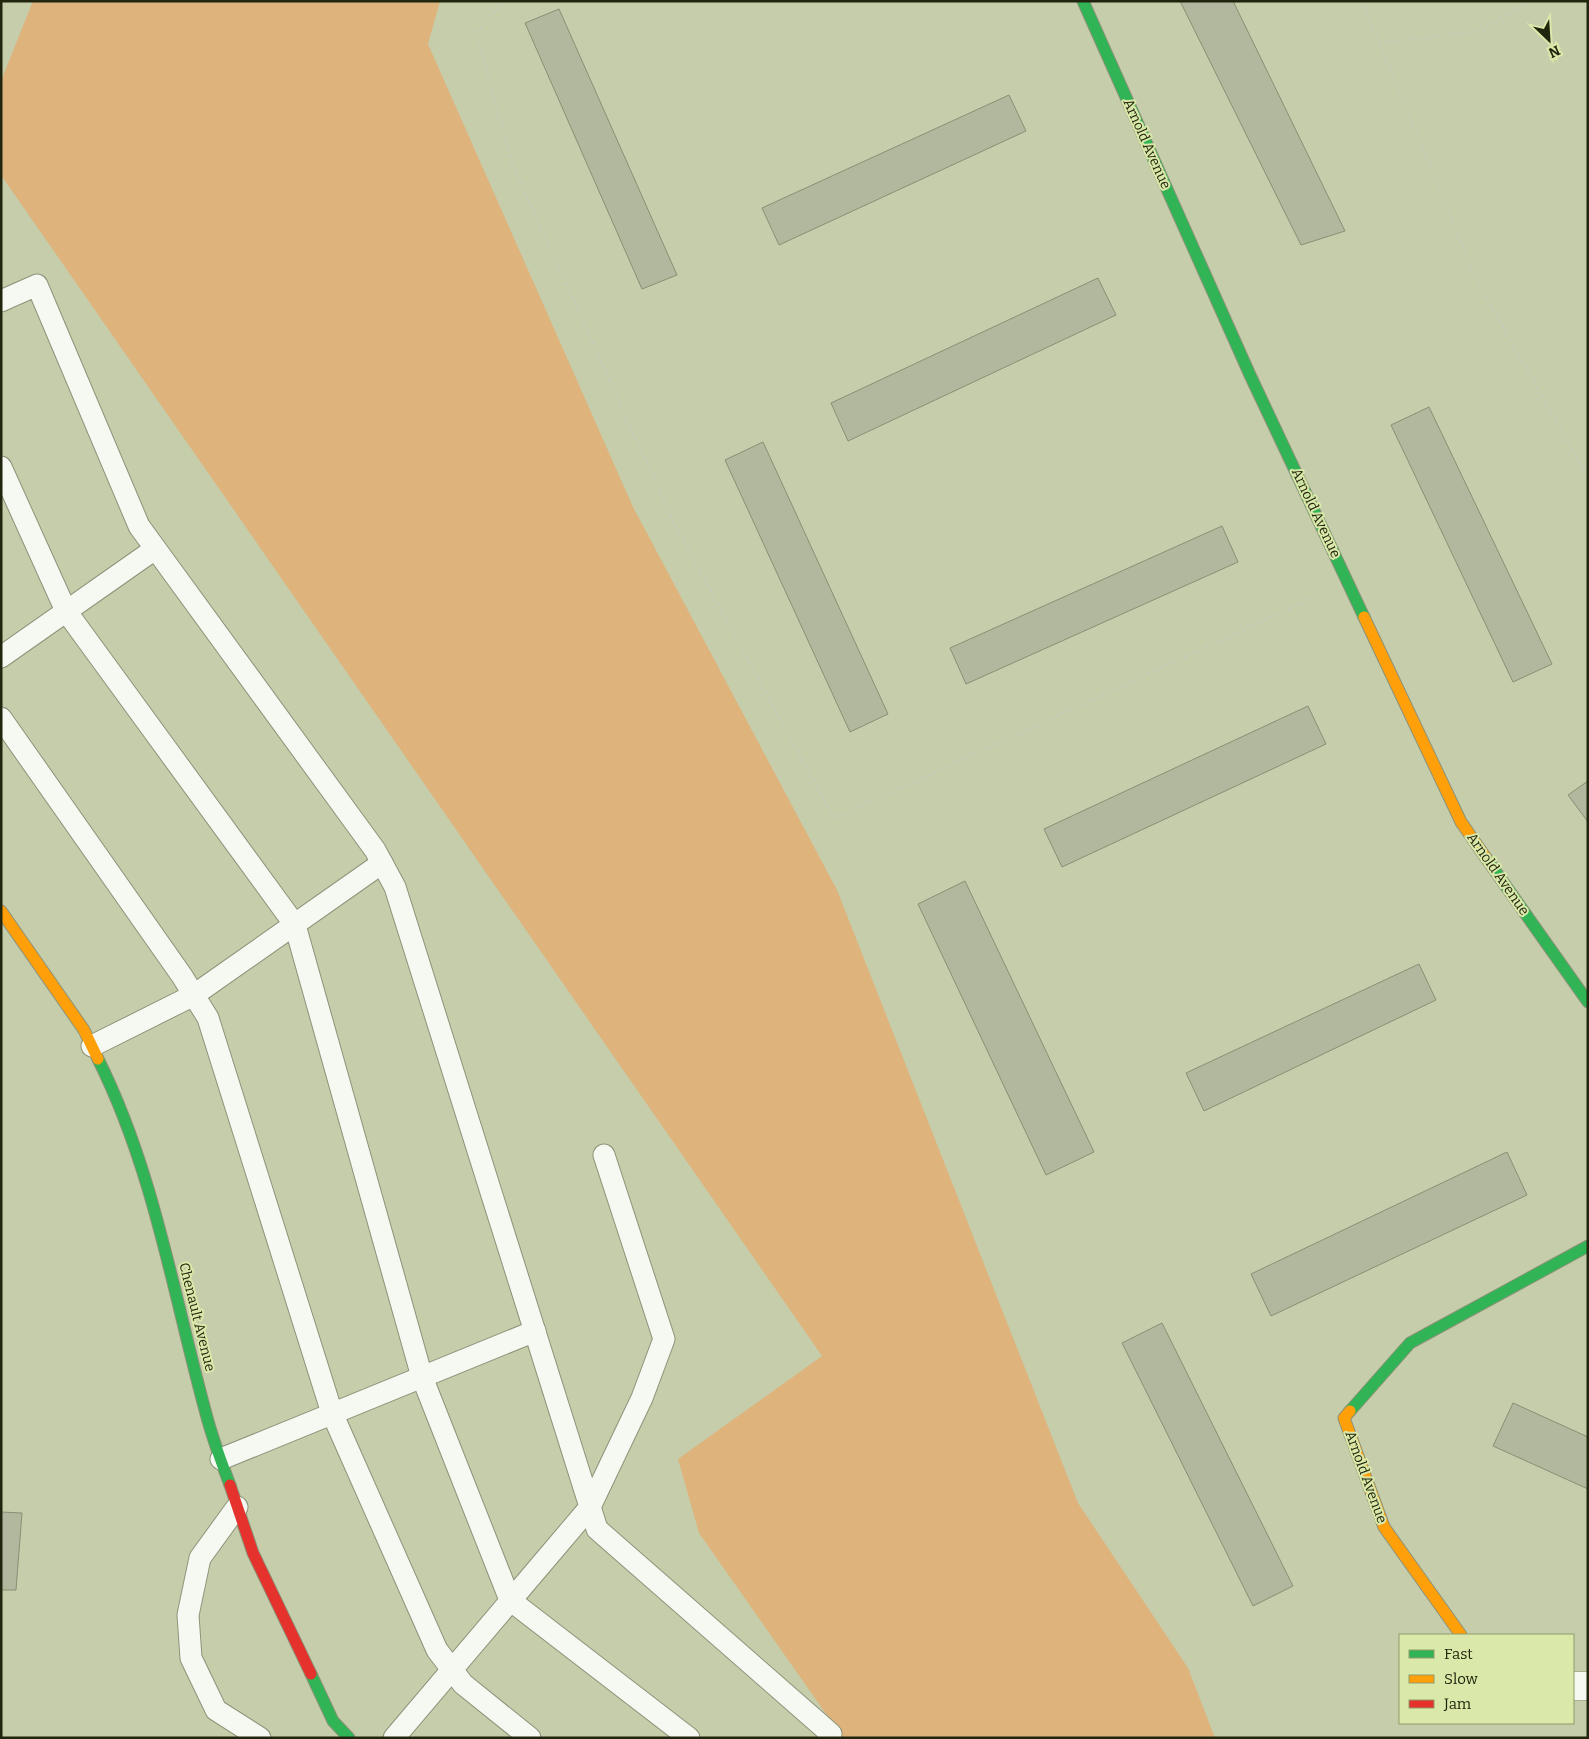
<svg xmlns="http://www.w3.org/2000/svg" width="1589" height="1739" viewBox="0 0 1589 1739" font-family="Bitter,serif">
<style>
.green{fill:#deb37c}
.building{fill:#b1b89d;stroke:#898f75}
.lines{fill:none;stroke-linecap:round;stroke-linejoin:round}
.lane-casing{stroke:#8d9379;stroke-width:23}
.street-casing{stroke:#8d9379;stroke-width:29}
.fast-casing{stroke:#8d9379;stroke-width:13}
.slow-casing{stroke:#8d9379;stroke-width:13}
.jam-casing{stroke:#8d9379;stroke-width:13}
.path{stroke:#c5c7be;stroke-width:3;stroke-dasharray:1 4;stroke-linecap:butt}
.lane{stroke:#f6f8f2;stroke-width:21}
.street{stroke:#f6f8f2;stroke-width:28}
.fast{stroke:#30b455;stroke-width:11}
.slow{stroke:#ff9f0a;stroke-width:11}
.jam{stroke:#e5322d;stroke-width:11}
.labels{text-anchor:middle;dominant-baseline:central;stroke-width:4;stroke-linejoin:round;paint-order:stroke}
.street-label{font-size:14px;fill:#21250d;stroke:#dae9aa}
</style>
<rect width="100%" height="100%" fill="#c5cdab"/>
<path class="green" d="M33,1H440L428,44L633,507L837,890L1078,1503L1188,1668L1215,1738H843L699,1533L678,1459L822,1356L1,175V81Z"/>
<g class="building">
<path d="M1180,1H1233L1345,231L1301,245Z"/>
<path d="M559,9L677,275L642,289L525,23Z"/>
<path d="M1009,95L1026,131L779,245L762,208Z"/>
<path d="M1098,278L1116,315L848,441L831,403Z"/>
<path d="M1429,407L1552,664L1513,682L1391,425Z"/>
<path d="M763,442L888,714L850,732L725,460Z"/>
<path d="M1222,526L1238,562L966,684L950,648Z"/>
<path d="M1308,706L1326,744L1062,867L1044,829Z"/>
<path d="M1588,781V822L1568,795Z"/>
<path d="M965,881L1094,1152L1046,1175L918,904Z"/>
<path d="M1419,964L1436,1000L1204,1111L1186,1073Z"/>
<path d="M1507,1152L1527,1195L1271,1316L1251,1274Z"/>
<path d="M1162,1323L1293,1586L1253,1606L1122,1343Z"/>
<path d="M1513,1403L1588,1437V1489L1493,1446Z"/>
<path d="M1,1512L22,1513L16,1590H1Z"/>
</g>
<g class="lines">
<defs>
<g id="lane">
<path d="M1,301L37,285L139,526L375,850L395,887L597,1529L831,1734L828,1738"/>
<path d="M1,467L66,611L295,925L422,1377L510,1600L689,1738"/>
<path d="M1,657L155,549"/>
<path d="M1,718L182,976L208,1018L332,1413L437,1650L463,1684L530,1738"/>
<path d="M92,1046L194,995L382,863"/>
<path d="M221,1459L535,1331"/>
<path d="M237,1507L200,1558L188,1615L191,1658L216,1710L260,1738"/>
<path d="M394,1738L590,1507L642,1398L664,1339L604,1155"/>
</g>
<path id="street" d="M1573,1686H1588"/>
<g id="fast">
<path d="M1083,1L1250,375L1364,617"/>
<path d="M1486,858L1588,1002"/>
<path d="M98,1059C155,1173 174,1299 208,1421C214,1442 222,1464 230,1485"/>
<path d="M1350,1411L1410,1343L1588,1246"/>
<path d="M311,1674L333,1721L349,1738"/>
</g>
<g id="slow">
<path d="M1364,617L1461,822L1486,858"/>
<path d="M1,911L84,1030L98,1059"/>
<path d="M1350,1411L1344,1418L1384,1527L1461,1635"/>
</g>
<path id="jam" d="M230,1485L253,1553L311,1674"/>
</defs>
<use href="#lane" class="lane-casing"/>
<use href="#street" class="street-casing"/>
<use href="#fast" class="fast-casing"/>
<use href="#slow" class="slow-casing"/>
<use href="#jam" class="jam-casing"/>
<g class="path">
<path d="M505,1L476,33L513,166L672,519L834,819L1317,596"/>
<path d="M1362,1L1477,281L1588,478"/>
<path d="M1379,43L1480,31L1529,1"/>
</g>
<use href="#lane" class="lane"/>
<use href="#street" class="street"/>
<use href="#fast" class="fast"/>
<use href="#slow" class="slow"/>
<use href="#jam" class="jam"/>
</g>
<g class="labels">
<g class="street-label">
<text transform="translate(1147 144) rotate(66)">Arnold Avenue</text>
<text transform="translate(1316 513) rotate(65)">Arnold Avenue</text>
<text transform="translate(1498 874) rotate(55)">Arnold Avenue</text>
<text transform="translate(197 1317) rotate(76)">Chenault Avenue</text>
<text transform="translate(1366 1477) rotate(70)">Arnold Avenue</text>
</g>
</g>
<rect width="1589" height="1739" fill="none" stroke="#21250d" stroke-width="5"/>
<rect x="1399" y="1634" width="175" height="90" fill="#dae9aa" stroke="#909b6b"/>
<rect x="1409" y="1650" width="25" height="8" fill="#30b455" stroke="#909b6b"/>
<text x="1444" y="1659" font-size="15" fill="#21250d">Fast</text>
<rect x="1409" y="1675" width="25" height="8" fill="#ff9f0a" stroke="#909b6b"/>
<text x="1444" y="1684" font-size="15" fill="#21250d">Slow</text>
<rect x="1409" y="1700" width="25" height="8" fill="#e5322d" stroke="#909b6b"/>
<text x="1444" y="1709" font-size="15" fill="#21250d">Jam</text>
<g transform="translate(1549 40) rotate(155)" stroke="#dae9aa" stroke-width="4" paint-order="stroke">
<path d="M0-4L9 19L0 12L-9 19Z" fill="#21250d"/>
<text y="-8" font-size="14" font-weight="bold" text-anchor="middle" fill="#21250d">N</text>
</g>
</svg>
